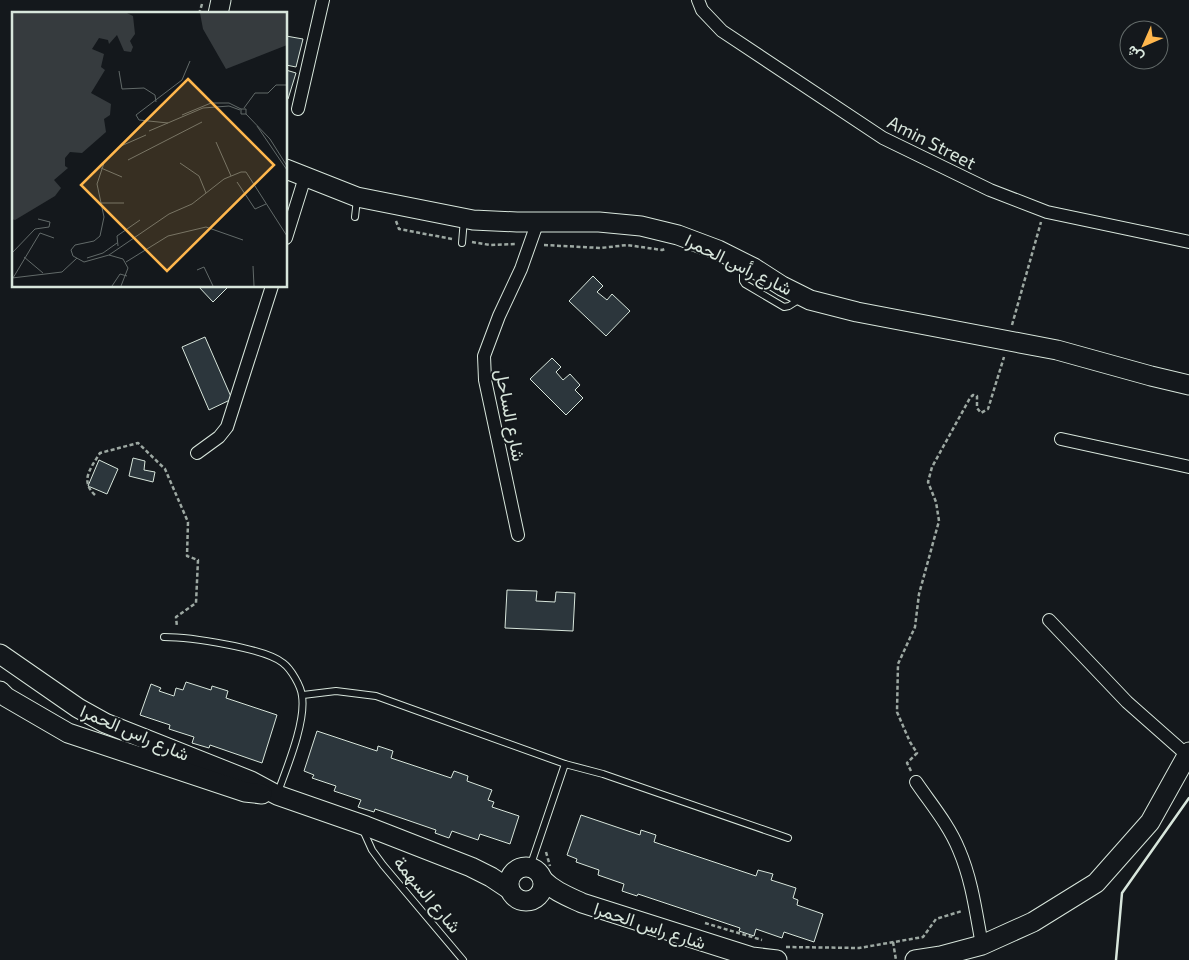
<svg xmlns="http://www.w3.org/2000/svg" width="1189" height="960" viewBox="0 0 1189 960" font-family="'Exo 2',Vazirmatn,sans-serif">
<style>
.building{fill:#2c363c;stroke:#d8e6dc}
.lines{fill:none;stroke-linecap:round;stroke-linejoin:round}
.lane-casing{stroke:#d8e6dc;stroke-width:8}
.street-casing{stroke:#d8e6dc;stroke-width:14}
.secondary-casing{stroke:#d8e6dc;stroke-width:21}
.path{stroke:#9da8a2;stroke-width:2.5;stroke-dasharray:4 2.5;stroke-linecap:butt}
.lane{stroke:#14181c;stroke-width:6}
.street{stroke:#14181c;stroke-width:12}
.secondary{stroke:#14181c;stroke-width:19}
.wall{stroke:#d8e6dc;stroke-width:2.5}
.labels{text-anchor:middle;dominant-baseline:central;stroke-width:4;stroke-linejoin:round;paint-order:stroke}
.street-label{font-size:18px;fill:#d8e6dc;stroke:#14181c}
.inset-road{fill:none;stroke:#626a69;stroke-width:1}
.view{fill:#ffb74d;fill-opacity:0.15;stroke:#ffb74d;stroke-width:2.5}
.inset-edge{fill:none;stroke:#d8e6dc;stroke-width:2.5}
</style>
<rect width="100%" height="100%" fill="#14181c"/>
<g class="building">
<path d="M286,36L303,39L296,67L286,65Z"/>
<path d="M286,70L296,73L288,99L286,98Z"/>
<path d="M593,276L603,286L597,292L607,300L612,294L630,311L606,336L569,301Z"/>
<path d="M198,286H229L213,302Z"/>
<path d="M205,337L232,399L209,410L182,347Z"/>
<path d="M552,358L561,367L556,372L563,380L570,374L580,385L575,390L583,398L566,415L530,379Z"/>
<path d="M133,458L145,461L144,470L155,472L153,482L129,476Z"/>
<path d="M99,460L118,469L107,494L88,486Z"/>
<path d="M507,590L537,591L536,601L555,602L556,592L575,593L573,631L505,628Z"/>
<path d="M186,682L211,690L212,686L228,691L226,698L277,715L262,763L210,745L209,748L192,743L194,737L169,729L170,725L140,715L151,684L161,688L159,691L174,696L176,688L183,690Z"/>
<path d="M317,731L377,751L378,746L393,751L391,758L451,778L454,771L468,776L467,781L492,790L488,800L494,802L492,807L519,816L510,844L480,834L478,840L452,831L449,838L435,833L436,830L375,809L374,812L358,807L361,800L334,791L336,786L312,778L314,775L304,771Z"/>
<path d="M581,815L640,835L641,830L656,835L654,842L756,876L758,870L773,874L771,880L796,888L793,898L798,900L797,905L823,914L814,942L784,932L782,938L756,929L754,936L739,931L740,928L638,894L637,896L622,891L624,884L598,875L599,870L576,862L577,859L567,855Z"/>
</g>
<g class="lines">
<defs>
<g id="lane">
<path d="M355,217L357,199"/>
<path d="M462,243L464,219"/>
<path d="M743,266V281L745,284L784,307L789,306L800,299"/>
<path d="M164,637C189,637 265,648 283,663C291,669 301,686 302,696C306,722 287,767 278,792"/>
<path d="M303,695L336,691L376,696L565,764L603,774L788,838"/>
<path d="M363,830L372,850L383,865L463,960"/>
<path d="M530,867L565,764"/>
</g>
<g id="street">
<path d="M698,0L702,10L722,31L883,138L990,190L1047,212L1189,242"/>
<path d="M298,109L323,0"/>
<path d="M286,238L305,177"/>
<path d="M1061,439L1189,467"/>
<path d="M197,453L219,437L227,427L272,286"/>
<path d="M518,535L485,380L484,356L499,316L521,269L538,221"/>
<path d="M1049,620L1127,702L1187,755"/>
<path d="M916,782C931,804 949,825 959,850C972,880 976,913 982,945"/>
</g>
<g id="secondary">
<path d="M218,14L221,0"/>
<path d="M286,169L357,197L473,220L517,222H599L641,226L678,235L718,250L754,268L782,286L810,300L857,312L1057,350L1151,376L1189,385"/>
<path d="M0,654L78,708L105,723L251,781L277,795L366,826L471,867L491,877L509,889"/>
<path d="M0,691L6,697L68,733L245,792L262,794"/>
<circle cx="526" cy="884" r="17"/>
<path d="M543,880C554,891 567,896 582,903L752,957L777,960"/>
<path d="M915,960L941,956L982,945L1033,922L1096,883L1150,822L1189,752"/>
</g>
</defs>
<use href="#lane" class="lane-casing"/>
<use href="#street" class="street-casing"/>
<use href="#secondary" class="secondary-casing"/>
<g class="path">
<path d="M199,14L202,4"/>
<path d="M396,221L399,229L452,239"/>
<path d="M472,242L490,245L516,244"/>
<path d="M544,245L601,248L627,245L662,250L665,249"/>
<path d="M1012,325L1041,222"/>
<path d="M95,495C80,481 90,469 100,453L138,443L165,469L188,522L187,556L198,560L196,603L176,617L177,627"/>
<path d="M911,771L907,763L917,753L910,742L897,712L898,664L915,627L919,594L939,521L936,502L928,482L932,467L970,398L973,395L977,396V408L981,413L988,409L1004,357"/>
<path d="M546,852L550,866"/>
<path d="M705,923L762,940"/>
<path d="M893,942L896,960"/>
<path d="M786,947L859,948L923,937L936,919L962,911"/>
</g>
<use href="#lane" class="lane"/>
<use href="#street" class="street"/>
<use href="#secondary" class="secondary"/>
<path class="wall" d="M1116,960L1122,893L1189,798"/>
</g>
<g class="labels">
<g class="street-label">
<text transform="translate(932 142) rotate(27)">Amin Street</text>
<text transform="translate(739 264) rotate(26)">شارع رأس الحمرا</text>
<text transform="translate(511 415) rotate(79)">شارع الساحل</text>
<text transform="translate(135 732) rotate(23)">شارع راس الحمرا</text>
<text transform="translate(428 894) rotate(50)">شارع السهمة</text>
<text transform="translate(650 925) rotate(18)">شارع راس الحمرا</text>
</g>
</g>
<g transform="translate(12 12)">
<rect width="275" height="275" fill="#14181c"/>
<path d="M0,1H115L121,4L123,22L118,29L121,35L119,40L112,39L105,23L97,32L96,28L87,26L80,37L92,42L89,55L93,58L79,81L99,92L98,103L92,107L94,120L70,141L58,140L53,146V154L56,156L42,168L49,176L43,184L3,208L0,207ZM188,1H275V33L214,57L191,17Z" fill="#363b3e"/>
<path class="inset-road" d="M107,59L110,77L132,76L143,83L144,90M232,96L243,81H256L264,73H275M234,102H229V97H234V102L258,127L275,154M170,103L199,91H217L229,97M156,111L127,108L124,103L170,68L178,49M245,114L275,158M137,119L191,96L217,94L228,98M204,130L219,164M116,148L190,110M168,151L187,164L194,181M89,156L110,165M225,170L243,197L254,192M88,191H112M106,234L105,224L128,208M0,241L23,217L37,215L38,210L26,207M97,243L157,202L180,192L212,167L229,160H234L275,224M12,245L31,261M75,246L91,241L105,231M114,250L156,224L194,215L231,228M241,254L242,274M185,258L192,255L201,274M0,266L50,260L65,246M1,266L28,221L42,226M100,274L108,262L115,264M109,274L116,256L111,247L97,243L72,250L61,244L59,238L63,233L82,229L88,224L92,205L85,172L92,151L109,134L134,123"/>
<path class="view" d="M176,67L262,153L155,259L69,173Z"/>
<rect width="275" height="275" class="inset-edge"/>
</g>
<g transform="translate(1144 45) rotate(225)"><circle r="24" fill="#14181c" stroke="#626a69"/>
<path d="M0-4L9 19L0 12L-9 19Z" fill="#ffb74d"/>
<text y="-8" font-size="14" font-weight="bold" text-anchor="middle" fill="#d8e6dc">ش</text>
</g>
</svg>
